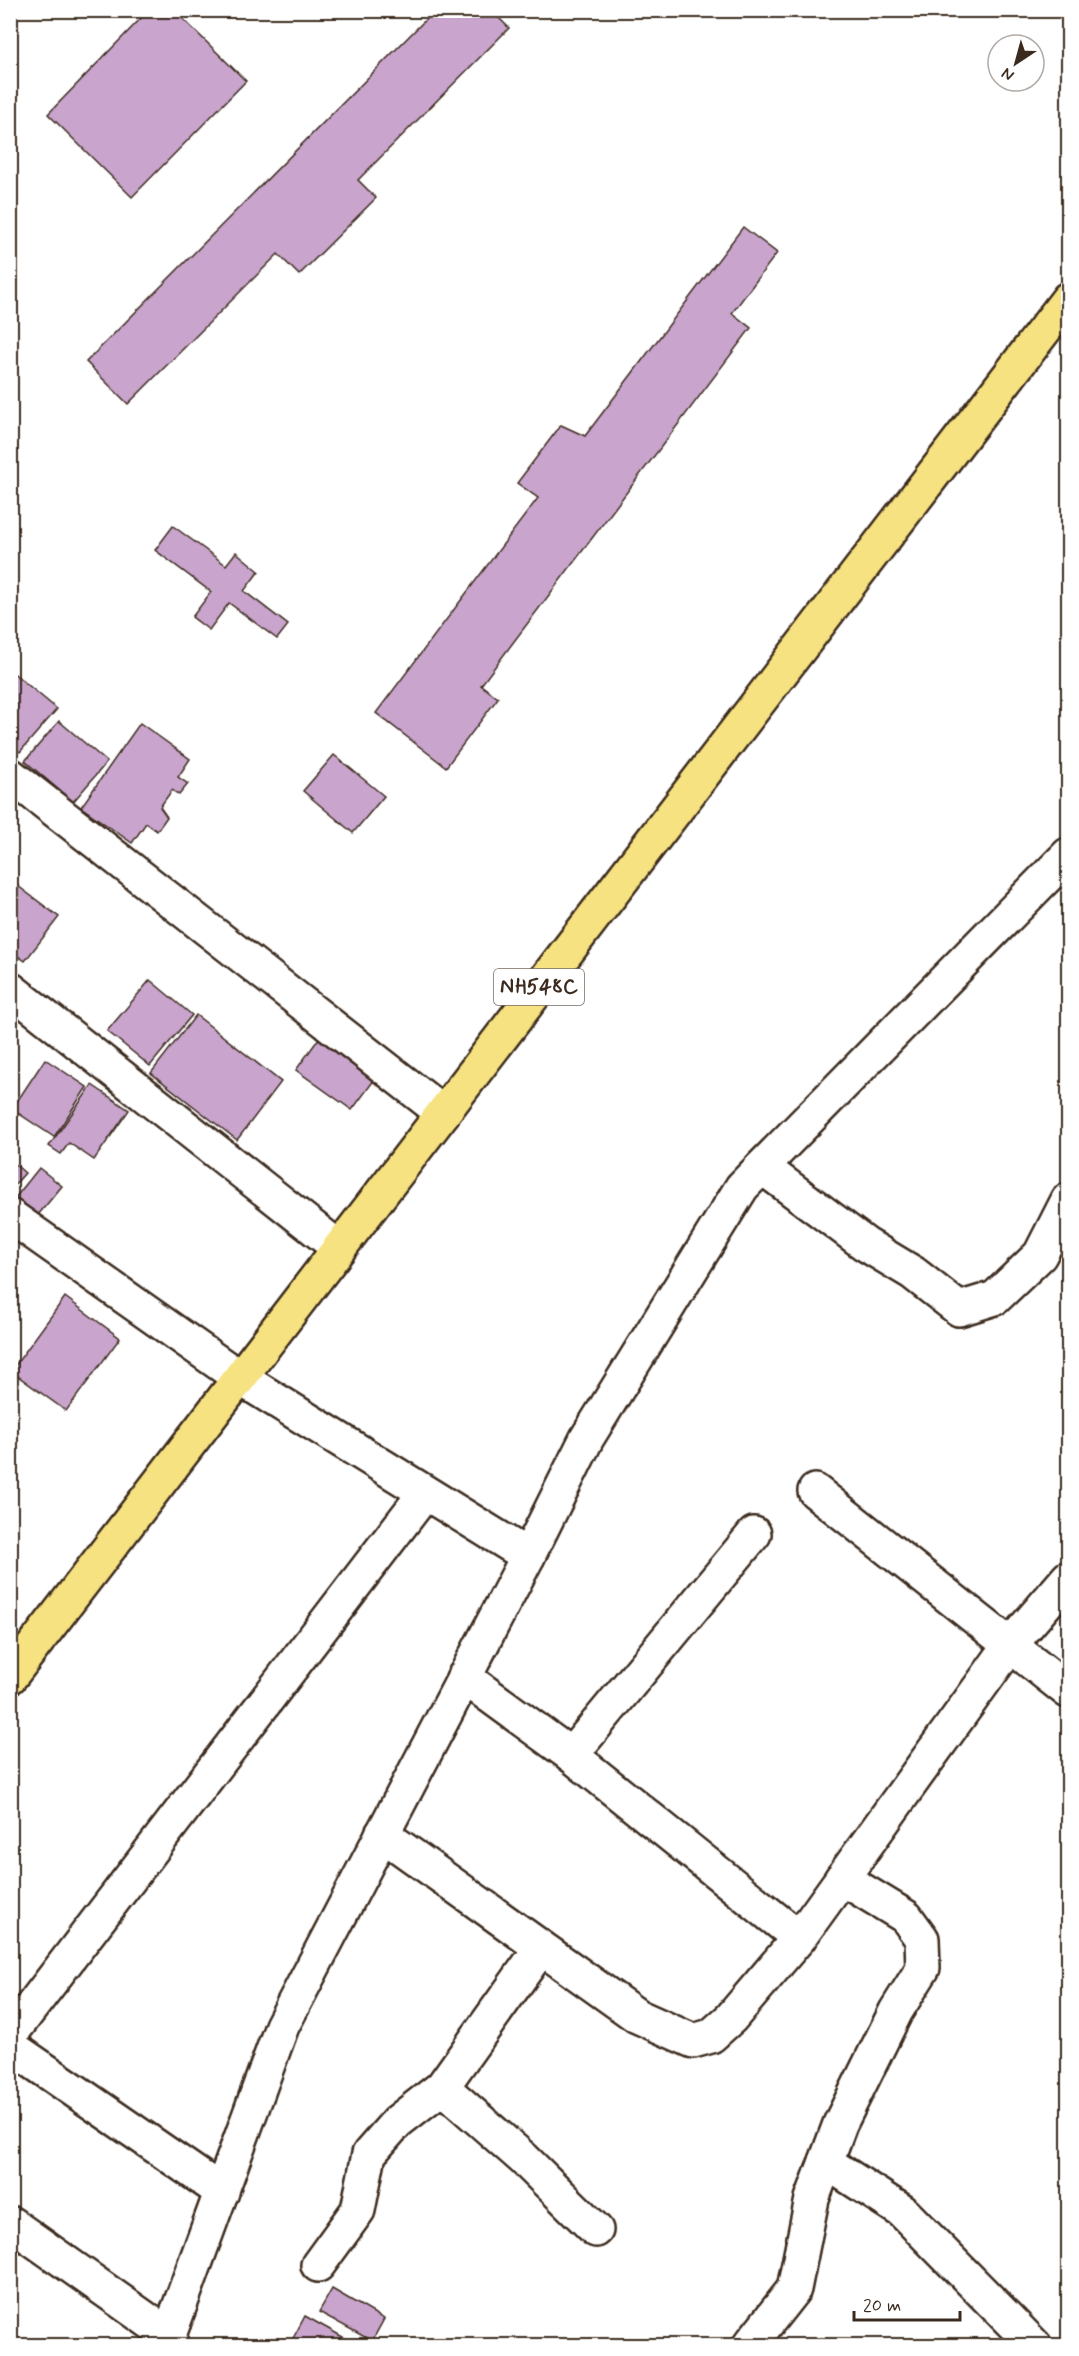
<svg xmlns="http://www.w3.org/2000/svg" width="1079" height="2356" viewBox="0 0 1079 2356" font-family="Mynerve,sans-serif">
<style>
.building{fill:#c9a4cc;stroke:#3b2a1e;stroke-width:1.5}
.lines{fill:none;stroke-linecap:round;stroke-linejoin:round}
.minor-casing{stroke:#3b2a1e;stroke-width:38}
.highway-casing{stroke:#3b2a1e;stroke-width:38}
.minor{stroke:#fff;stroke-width:33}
.highway{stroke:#f7e281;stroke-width:33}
.labels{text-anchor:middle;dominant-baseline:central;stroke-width:4.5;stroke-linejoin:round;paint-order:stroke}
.shield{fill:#fff;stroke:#766a62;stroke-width:1.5}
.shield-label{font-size:21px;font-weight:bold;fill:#3b2a1e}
</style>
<rect width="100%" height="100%" fill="#fff"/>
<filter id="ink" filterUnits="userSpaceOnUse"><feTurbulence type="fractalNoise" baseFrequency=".0167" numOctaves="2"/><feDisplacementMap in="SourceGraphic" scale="12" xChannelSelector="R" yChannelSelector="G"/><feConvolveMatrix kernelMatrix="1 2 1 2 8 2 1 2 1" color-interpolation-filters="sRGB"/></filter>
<g filter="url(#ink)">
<g class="building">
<path d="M149,10H174L246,81L132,197L48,114Z"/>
<path d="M435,10H491L509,28L358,180L376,198L299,275L278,254L128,404L86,362Z"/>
<path d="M743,227L777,253L732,313L751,328L481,685L498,698L446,767L376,713L538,498L517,483L561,425L585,436Z"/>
<path d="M173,526L226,565L236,552L259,571L244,591L288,625L277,639L229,603L209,630L192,617L211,592L155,550Z"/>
<path d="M10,670L57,709L20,752L10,744Z"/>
<path d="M59,721L107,762L73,802L25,761Z"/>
<path d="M140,723L190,759L178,777L188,784L179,795L172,790L160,807L167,817L157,831L146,823L132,843L81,807Z"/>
<path d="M334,755L384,796L353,833L303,791Z"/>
<path d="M10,880L59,917L25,961L10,950Z"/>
<path d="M150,980L192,1015L150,1066L107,1031Z"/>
<path d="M196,1015L281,1082L237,1140L151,1073Z"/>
<path d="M322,1034L378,1075L352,1110L296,1070Z"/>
<path d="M45,1059L87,1087L54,1137L12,1109Z"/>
<path d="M92,1085L129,1110L94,1160L69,1143L61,1154L49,1146Z"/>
<path d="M10,1160L25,1173L10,1190Z"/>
<path d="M39,1168L62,1186L33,1221L11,1203Z"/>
<path d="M65,1297L120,1338L66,1411L11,1371Z"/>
<path d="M332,2289L384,2319L372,2341L319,2312Z"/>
<path d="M305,2316L359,2346L290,2344Z"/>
</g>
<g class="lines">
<defs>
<g id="minor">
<path d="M10,775L443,1113"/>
<path d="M10,989L339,1248"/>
<path d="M762,1167L865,1244L913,1273L959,1309L995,1298L1040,1255L1068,1200"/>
<path d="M10,1216L240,1378L528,1556L587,1438L742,1187L1068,855"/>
<path d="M815,1491L1068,1691"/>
<path d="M464,1677L571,1755L799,1938"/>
<path d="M571,1755L754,1534"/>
<path d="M382,1834L637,2016L693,2041L711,2036L731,2018L799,1938L1011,1644L1068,1578"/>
<path d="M10,2035L425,1493"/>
<path d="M10,2046L222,2192"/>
<path d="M442,2087L524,2159L596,2230"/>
<path d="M826,2162L902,2211L1035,2346"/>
<path d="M10,2223L170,2336"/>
<path d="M318,2265L358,2210L369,2154L397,2122L442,2087L541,1948"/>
<path d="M165,2346L282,2026L528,1556"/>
<path d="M749,2346L794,2289L812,2199L840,2124L896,2011L923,1968L922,1939L906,1917L842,1878"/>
</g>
<path id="highway" d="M10,1677L1068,299"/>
</defs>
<use href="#minor" class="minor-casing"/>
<use href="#highway" class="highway-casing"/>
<use href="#minor" class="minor"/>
<use href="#highway" class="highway"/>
</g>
</g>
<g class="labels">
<rect class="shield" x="494" y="969" width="90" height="36" rx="4.5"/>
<g class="shield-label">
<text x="539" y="987">NH548C</text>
</g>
</g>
<rect width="1079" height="2356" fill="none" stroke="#fff" stroke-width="36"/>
<rect x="18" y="18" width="1043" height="2320" fill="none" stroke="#3b2a1e" stroke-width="2" filter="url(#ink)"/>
<g transform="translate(1016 63) rotate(216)"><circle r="28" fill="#ffffff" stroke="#b1aaa5" stroke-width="1.5"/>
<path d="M0-4.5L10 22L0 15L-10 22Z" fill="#3b2a1e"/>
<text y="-9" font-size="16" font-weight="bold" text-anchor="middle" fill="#3b2a1e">N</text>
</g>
<path d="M854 2311v9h106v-9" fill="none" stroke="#3b2a1e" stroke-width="3"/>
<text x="863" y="2311" font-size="18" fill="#3b2a1e" stroke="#ffffff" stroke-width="4.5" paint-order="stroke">20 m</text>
</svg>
